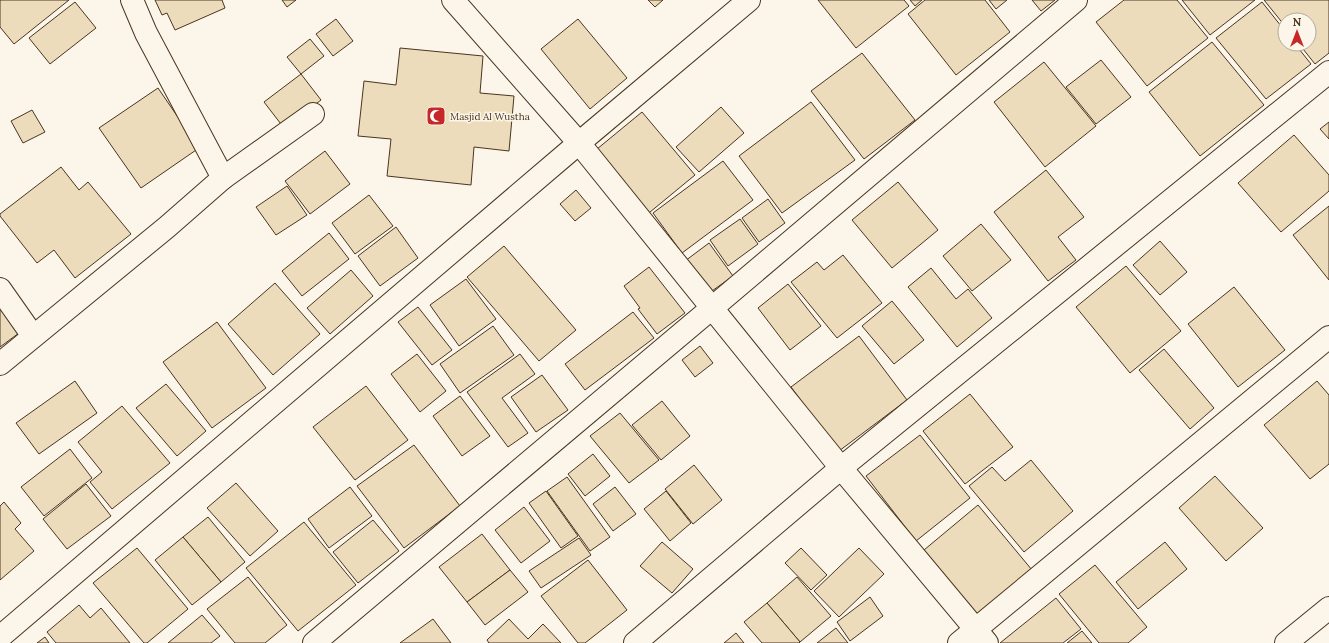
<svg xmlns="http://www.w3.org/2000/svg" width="1329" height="643" viewBox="0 0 1329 643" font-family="Lora,serif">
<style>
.building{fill:#ecdcbc;stroke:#4a3520}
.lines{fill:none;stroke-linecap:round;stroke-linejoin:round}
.street-casing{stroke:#4a3520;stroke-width:24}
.street{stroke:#fbf6e9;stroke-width:22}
.labels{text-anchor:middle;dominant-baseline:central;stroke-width:3;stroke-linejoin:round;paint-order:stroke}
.poi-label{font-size:10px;fill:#4a3520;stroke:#fbf6e9;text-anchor:start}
</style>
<rect width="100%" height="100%" fill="#fbf6e9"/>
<g class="building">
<path d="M0,0H69L14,44L0,27Z"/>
<path d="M155,0H222L225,8L175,30L167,13L162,15Z"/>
<path d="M282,0H296L287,7Z"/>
<path d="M648,0H663L655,7Z"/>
<path d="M818,0H904L909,6L856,48Z"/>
<path d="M910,0H922L915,6Z"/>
<path d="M925,0H985L1010,32L956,75L908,14Z"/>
<path d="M989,0H1007L996,9Z"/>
<path d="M1032,0H1055L1041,11Z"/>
<path d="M1124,0H1177L1208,38L1147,86L1096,22Z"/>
<path d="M1182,0H1255L1210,35Z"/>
<path d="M1264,0H1329V53L1315,64L1299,44H1309V20H1285V26Z"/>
<path d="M75,2L96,28L50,64L29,38Z"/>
<path d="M1262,2L1285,31V44H1295L1311,64L1266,99L1216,38Z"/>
<path d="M336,19L353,41L333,56L316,34Z"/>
<path d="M578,19L627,78L590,109L541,49Z"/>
<path d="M310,39L324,56L301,74L287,57Z"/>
<path d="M1212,42L1264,105L1200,156L1149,92Z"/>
<path d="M400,48L483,56L480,93L514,96L509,151L474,147L471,185L387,176L391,139L358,136L364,81L396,85Z"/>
<path d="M862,53L915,120L864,159L811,91Z"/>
<path d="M1101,60L1131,97L1096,124L1066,87Z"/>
<path d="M1044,62L1096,126L1045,167L994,102Z"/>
<path d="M301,74L321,100L284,128L264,102Z"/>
<path d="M158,88L199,148L141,188L99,128Z"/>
<path d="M811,102L855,160L782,213L739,156Z"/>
<path d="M721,107L744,133L699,172L676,147Z"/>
<path d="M32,110L45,132L23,143L11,121Z"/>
<path d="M642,112L695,175L644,217L591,154Z"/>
<path d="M1329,122V139L1320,129Z"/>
<path d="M1294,135L1329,175V191L1281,232L1238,183Z"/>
<path d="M325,151L350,184L310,214L285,181Z"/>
<path d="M723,161L753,200L682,253L653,213Z"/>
<path d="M61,167L79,190L88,182L131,234L75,278L54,250L37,263L0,216V214Z"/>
<path d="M1046,170L1084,217L1058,237L1076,260L1048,281L994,212Z"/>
<path d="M898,182L938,230L892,268L852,220Z"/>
<path d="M287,186L307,215L276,235L256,207Z"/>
<path d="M576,190L591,208L575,221L560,204Z"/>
<path d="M369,195L393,226L355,254L332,223Z"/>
<path d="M768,199L785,223L759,242L742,218Z"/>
<path d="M1329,206V280L1293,235Z"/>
<path d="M740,219L758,244L728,266L710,240Z"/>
<path d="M981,224L1011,260L972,291L943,256Z"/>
<path d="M396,227L418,258L380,286L358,256Z"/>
<path d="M329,233L349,259L302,296L282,271Z"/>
<path d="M1160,241L1187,272L1160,295L1133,265Z"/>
<path d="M709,243L733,276L705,296L681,264Z"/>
<path d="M504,246L576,330L539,361L467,277Z"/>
<path d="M843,255L882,303L837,338L791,282L817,262L824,270Z"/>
<path d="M1126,266L1181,331L1130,373L1076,307Z"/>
<path d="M649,267L685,313L657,334L638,309L640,308L624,286Z"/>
<path d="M931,268L956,299L968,289L992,318L957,347L908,287Z"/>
<path d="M351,270L373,296L330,334L307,308Z"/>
<path d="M466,279L496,319L459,346L430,305Z"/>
<path d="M275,283L320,334L273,375L228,324Z"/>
<path d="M788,284L821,326L790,350L758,308Z"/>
<path d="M1234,287L1285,350L1238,387L1188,324Z"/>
<path d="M892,301L924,340L894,364L862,326Z"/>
<path d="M0,307L19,333L0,347Z"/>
<path d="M418,307L452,350L432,365L398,322Z"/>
<path d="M633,312L654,338L585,390L565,364Z"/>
<path d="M217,322L266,388L212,428L163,362Z"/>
<path d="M493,326L514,355L460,393L440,364Z"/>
<path d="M859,336L907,400L839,451L791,387Z"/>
<path d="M700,346L713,363L695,377L682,360Z"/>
<path d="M1164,349L1214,408L1190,429L1139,370Z"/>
<path d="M417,354L446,391L420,412L391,374Z"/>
<path d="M520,354L535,374L502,398L528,433L508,447L467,392Z"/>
<path d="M542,375L568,410L536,432L511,397Z"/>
<path d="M75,381L97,413L39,454L16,423Z"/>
<path d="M1317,381L1329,395V464L1310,479L1264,425Z"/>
<path d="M166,384L206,431L177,456L136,408Z"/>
<path d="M366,386L408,440L355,480L313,427Z"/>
<path d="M970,394L1013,447L965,484L923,431Z"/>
<path d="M460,396L490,436L462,456L433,416Z"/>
<path d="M662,401L690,436L661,460L632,425Z"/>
<path d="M122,406L170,463L112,509L90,482L102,472L78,442Z"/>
<path d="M620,413L659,460L629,483L590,436Z"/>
<path d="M920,435L970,498L916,541L866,476Z"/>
<path d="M414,445L460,506L404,548L357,486Z"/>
<path d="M70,449L92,478L44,516L21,487Z"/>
<path d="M593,454L610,476L585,496L568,474Z"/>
<path d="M1031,460L1073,511L1024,552L969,486L992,467L1005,481Z"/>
<path d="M694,465L722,500L693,524L665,489Z"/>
<path d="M1215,476L1263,528L1226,561L1179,508Z"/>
<path d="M567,477L610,537L590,551L547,491Z"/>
<path d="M236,483L278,531L250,556L207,508Z"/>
<path d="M86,484L111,516L67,549L43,519Z"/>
<path d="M350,487L372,516L329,548L308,519Z"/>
<path d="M615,487L636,514L613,531L593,504Z"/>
<path d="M546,491L578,536L561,548L529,503Z"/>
<path d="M666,491L691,523L670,541L644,509Z"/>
<path d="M4,502L21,523L15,529L34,551L0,580V506Z"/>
<path d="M978,505L1032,570L977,614L924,550Z"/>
<path d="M524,507L550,541L521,563L495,530Z"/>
<path d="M208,517L245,562L221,582L183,537Z"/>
<path d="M373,520L399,551L358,583L333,552Z"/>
<path d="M304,522L356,585L298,631L246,568Z"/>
<path d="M482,534L510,570L467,602L439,567Z"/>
<path d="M183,537L221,582L192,605L155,560Z"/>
<path d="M579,538L591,555L541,588L529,571Z"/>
<path d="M662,542L693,569L672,593L640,566Z"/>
<path d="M1165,542L1187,569L1138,609L1116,582Z"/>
<path d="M137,548L188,609L147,643H144L93,583Z"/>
<path d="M801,548L827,575L811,590L785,563Z"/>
<path d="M859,548L884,574L839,617L814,591Z"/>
<path d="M588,560L627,610L585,643H578L541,596Z"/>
<path d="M1095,565L1147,627L1128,643H1099L1059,594Z"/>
<path d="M510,570L528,592L485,625L467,602Z"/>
<path d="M248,577L287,625L265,643H235L207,609Z"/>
<path d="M797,577L831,616L800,642L767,603Z"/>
<path d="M870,597L883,616L850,641L837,622Z"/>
<path d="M1056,598L1081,629L1063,643H1000Z"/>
<path d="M767,603L800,642L799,643H762L744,622Z"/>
<path d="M79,605L90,618L101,608L130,643H56L47,632Z"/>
<path d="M202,615L220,636L211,643H168Z"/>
<path d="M433,619L451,643H400Z"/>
<path d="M509,619L528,639L543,624L561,643H489L487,640Z"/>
<path d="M836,628L848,643H817Z"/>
<path d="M1082,631L1092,643H1067Z"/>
<path d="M736,633L744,643H724Z"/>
<path d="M45,637L49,643H37Z"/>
</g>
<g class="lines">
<defs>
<g id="street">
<path d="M132,0L146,33L223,178"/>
<path d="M453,0L579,143L841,468L987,643"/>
<path d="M0,289L33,336"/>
<path d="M0,364L167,227L223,178L313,114"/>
<path d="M0,637L579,143L749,0"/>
<path d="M314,643L712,308L1076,0"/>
<path d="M635,643L841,468L1329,72"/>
<path d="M959,643L1329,337"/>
<path d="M1286,643L1329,608"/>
</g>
</defs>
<use href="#street" class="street-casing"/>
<use href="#street" class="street"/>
</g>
<defs>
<symbol id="mosque-square" viewBox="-11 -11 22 22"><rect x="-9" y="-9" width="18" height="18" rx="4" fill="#c62828" stroke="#fbf6e9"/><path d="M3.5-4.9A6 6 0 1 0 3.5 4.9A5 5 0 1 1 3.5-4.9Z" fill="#fff"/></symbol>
</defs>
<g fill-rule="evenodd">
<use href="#mosque-square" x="425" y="105" width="22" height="22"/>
</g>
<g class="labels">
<g class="poi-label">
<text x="450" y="116">Masjid Al Wustha</text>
</g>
</g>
<g transform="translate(1297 32)"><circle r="19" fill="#fbf6e9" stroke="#b4a999"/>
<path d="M0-3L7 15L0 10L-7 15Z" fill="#c62828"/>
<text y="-6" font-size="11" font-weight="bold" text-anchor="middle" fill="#4a3520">N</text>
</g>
</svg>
